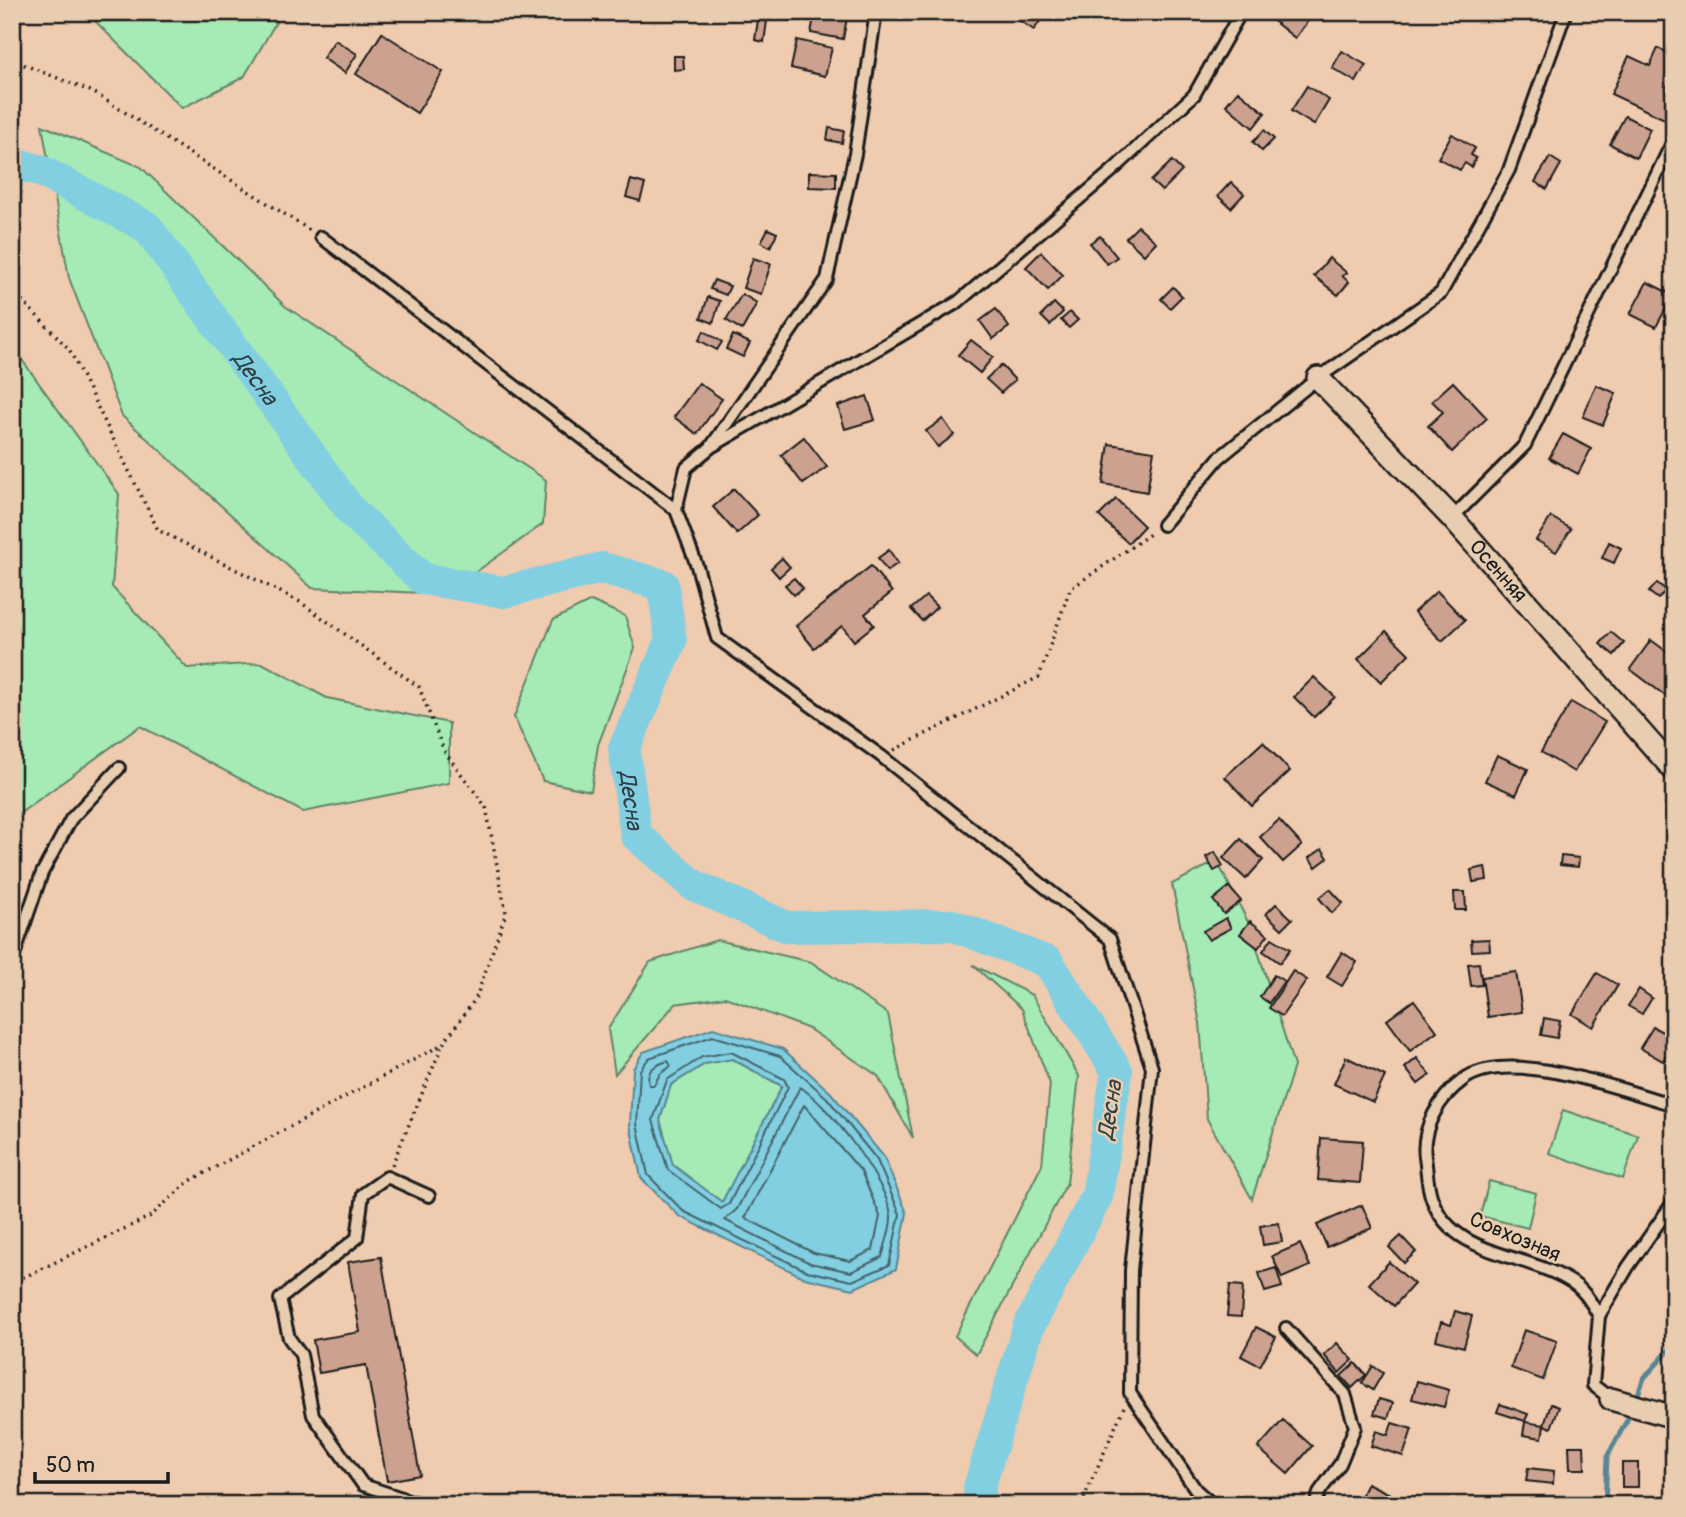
<svg xmlns="http://www.w3.org/2000/svg" width="1686" height="1517" viewBox="0 0 1686 1517" font-family="Pangolin,sans-serif">
<style>
.green{fill:#a6eab5;stroke:#618368;stroke-width:2}
.water{fill:#82cfe2;stroke:#598793;stroke-width:2;fill-rule:evenodd}
.lines{fill:none;stroke-linecap:round;stroke-linejoin:round}
.shore{stroke:#45646b;stroke-width:2}
.stream{stroke:#598793;stroke-width:5}
.river{stroke:#82cfe2;stroke-width:32}
.building{fill:#cca18f;stroke:#1c1c1c;stroke-width:2}
.service-casing{stroke:#1c1c1c;stroke-width:16}
.minor-casing{stroke:#1c1c1c;stroke-width:26}
.path{stroke:#1c1c1c;stroke-width:3.5;stroke-dasharray:2 5;stroke-linecap:butt}
.service{stroke:#e9cdb0;stroke-width:10}
.minor{stroke:#e9cdb0;stroke-width:21}
.labels{text-anchor:middle;dominant-baseline:central;stroke-width:5;stroke-linejoin:round;paint-order:stroke}
.street-label{font-size:21px;fill:#1c1c1c;stroke:#e9cdb0}
.water-label{font-size:23px;font-style:italic;fill:#304044;stroke:#e9cdb0}
</style>
<rect width="100%" height="100%" fill="#efcbb0"/>
<filter id="ink" filterUnits="userSpaceOnUse"><feTurbulence type="fractalNoise" baseFrequency=".0143" numOctaves="2"/><feDisplacementMap in="SourceGraphic" scale="14" xChannelSelector="R" yChannelSelector="G"/><feConvolveMatrix kernelMatrix="1 2 1 2 8 2 1 2 1" color-interpolation-filters="sRGB"/></filter>
<g filter="url(#ink)">
<g class="green">
<path d="M86,12H282L244,77L182,108Z"/>
<path d="M42,125L141,167L285,306L546,480L543,524L445,594L312,588L122,416L69,278Z"/>
<path d="M12,346L119,494L112,587L187,668L262,663L327,698L449,723V783L303,812L140,726L12,819Z"/>
<path d="M591,601L625,616L635,648L598,745L591,791L543,781L514,717L553,620Z"/>
<path d="M1217,861L1250,926L1294,1066L1252,1199L1207,1119L1200,1023L1172,884Z"/>
<path d="M717,940L811,962L888,1014L913,1138L878,1076L809,1029L725,997L675,1004L615,1074L608,1029L650,962Z"/>
<path d="M973,965L1032,995L1079,1076L1067,1183L976,1355L955,1336L1042,1165L1050,1084L1022,1009Z"/>
<path d="M732,1059L782,1086L722,1203L673,1166L660,1120L671,1085L705,1064Z"/>
<path d="M1563,1110L1638,1135L1623,1179L1549,1153Z"/>
<path d="M1489,1181L1536,1193L1528,1228L1480,1216Z"/>
</g>
<path class="water" d="M713,1028L783,1049L831,1093L884,1157L907,1213L896,1269L853,1289L805,1278L679,1216L641,1178L630,1125L633,1069L643,1052ZM732,1059L782,1086L722,1202L673,1165L660,1120L671,1085L705,1064Z"/>
<g class="lines">
<g class="shore">
<path d="M713,1036L780,1056L827,1098L877,1160L900,1214L889,1265L852,1281L807,1271L683,1211L648,1175L637,1124L640,1070L649,1058Z"/>
<path d="M731,1052L784,1079L788,1087L729,1204L721,1209L668,1170L653,1120L667,1080L702,1057Z"/>
<path d="M668,1061L671,1066L660,1074L654,1085H649C645,1070 655,1065 668,1061Z"/>
<path d="M800,1087C828,1104 887,1182 891,1215C892,1227 885,1245 882,1257L851,1272L810,1263L725,1220L737,1209Z"/>
<path d="M804,1105L861,1171L880,1216L873,1250L850,1261L814,1253L745,1218Z"/>
</g>
<g class="stream">
<path d="M1635,1402L1644,1378L1674,1345"/>
<path d="M1605,1505L1607,1457L1632,1411"/>
</g>
<path class="river" id="s1" d="M12,163L39,170L147,227L351,511L423,579L504,592L602,568L663,585L671,641L624,749L636,835L693,885L787,927L952,925L1048,962L1117,1071L1097,1196L1028,1328L979,1488L982,1505"/>
</g>
<g class="building">
<path d="M815,12H848L843,39L811,33Z"/>
<path d="M1026,12H1046L1034,30L1020,21Z"/>
<path d="M1276,12H1305L1311,17L1295,38L1271,19Z"/>
<path d="M758,20L767,21L764,42L755,40Z"/>
<path d="M382,33L443,72L417,113L356,74Z"/>
<path d="M335,40L357,54L345,73L323,58Z"/>
<path d="M797,40L832,48L825,76L791,68Z"/>
<path d="M1658,48L1674,56V72L1665,90L1674,94L1671,122L1611,94L1629,56L1650,66Z"/>
<path d="M1342,51L1366,65L1356,82L1332,68Z"/>
<path d="M674,56H683L684,69L674,70Z"/>
<path d="M1307,86L1329,100L1314,125L1291,111Z"/>
<path d="M1238,91L1265,113L1253,128L1226,105Z"/>
<path d="M1625,116L1650,129L1636,158L1610,144Z"/>
<path d="M829,128L844,131L842,143L827,140Z"/>
<path d="M1264,130L1274,139L1262,151L1253,142Z"/>
<path d="M1452,134L1475,148L1471,155L1476,158L1471,167L1465,163L1460,170L1438,158Z"/>
<path d="M1550,157L1561,164L1547,189L1535,182Z"/>
<path d="M1172,161L1182,171L1162,191L1151,181Z"/>
<path d="M809,172L836,173V188L809,187Z"/>
<path d="M631,180L645,184L640,201L626,197Z"/>
<path d="M1231,182L1244,194L1231,208L1218,196Z"/>
<path d="M1138,226L1156,242L1144,255L1126,238Z"/>
<path d="M768,229L777,233L770,247L761,242Z"/>
<path d="M1100,236L1117,257L1107,264L1090,243Z"/>
<path d="M1041,252L1063,275L1048,290L1026,267Z"/>
<path d="M753,258L771,264L761,294L743,288Z"/>
<path d="M1329,258L1347,273L1342,276L1349,282L1338,295L1314,276Z"/>
<path d="M714,280L730,286L726,295L710,289Z"/>
<path d="M1647,282L1673,295L1656,327L1630,314Z"/>
<path d="M1173,287L1182,296L1170,308L1161,299Z"/>
<path d="M742,294L757,303L742,330L726,320Z"/>
<path d="M708,297L720,301L713,323L701,318Z"/>
<path d="M1054,303L1063,312L1050,325L1041,316Z"/>
<path d="M996,309L1009,327L993,339L980,321Z"/>
<path d="M1070,312L1078,320L1069,328L1061,320Z"/>
<path d="M704,331L722,342L717,350L699,340Z"/>
<path d="M733,335L750,343L743,357L726,349Z"/>
<path d="M971,340L993,357L980,373L958,355Z"/>
<path d="M1001,365L1015,380L1001,393L986,379Z"/>
<path d="M1453,382L1487,418L1452,452L1428,426L1443,412L1432,401Z"/>
<path d="M699,383L722,399L697,434L674,417Z"/>
<path d="M1596,385L1616,393L1603,425L1583,417Z"/>
<path d="M867,396L875,420L845,429L838,406Z"/>
<path d="M943,419L954,435L938,447L926,431Z"/>
<path d="M1563,434L1591,449L1578,474L1549,458Z"/>
<path d="M804,437L827,467L803,484L781,455Z"/>
<path d="M1109,444L1154,451L1147,492L1103,484Z"/>
<path d="M734,489L758,515L737,534L713,507Z"/>
<path d="M1116,499L1144,526L1128,543L1099,516Z"/>
<path d="M1551,517L1571,529L1556,552L1536,540Z"/>
<path d="M1609,542L1621,548L1614,563L1602,558Z"/>
<path d="M889,550L898,563L887,571L878,558Z"/>
<path d="M782,558L790,567L779,577L771,568Z"/>
<path d="M871,566L892,592L865,614L874,625L854,641L842,626L814,648L796,626Z"/>
<path d="M794,578L803,588L794,595L785,585Z"/>
<path d="M1657,583L1666,590L1658,599L1649,592Z"/>
<path d="M1437,591L1465,620L1442,641L1414,612Z"/>
<path d="M926,596L937,607L922,621L911,609Z"/>
<path d="M1386,631L1409,654L1381,682L1358,659Z"/>
<path d="M1611,632L1624,643L1614,655L1600,644Z"/>
<path d="M1651,640L1674,657V696L1671,700L1630,669Z"/>
<path d="M1314,677L1335,697L1314,717L1294,697Z"/>
<path d="M1571,702L1605,722L1574,772L1541,752Z"/>
<path d="M1263,742L1290,771L1252,806L1225,777Z"/>
<path d="M1497,755L1528,769L1516,795L1485,781Z"/>
<path d="M1279,820L1302,845L1283,862L1260,837Z"/>
<path d="M1241,839L1263,860L1246,879L1223,858Z"/>
<path d="M1322,849L1328,858L1316,867L1309,858Z"/>
<path d="M1215,852L1223,866L1214,871L1206,857Z"/>
<path d="M1561,856L1579,858L1578,867L1560,865Z"/>
<path d="M1485,867L1487,880L1473,882L1471,870Z"/>
<path d="M1229,887L1241,901L1224,914L1213,900Z"/>
<path d="M1330,889L1343,903L1332,913L1319,898Z"/>
<path d="M1454,892H1465L1466,910H1455Z"/>
<path d="M1276,904L1292,919L1282,929L1266,914Z"/>
<path d="M1226,918L1231,928L1209,940L1203,931Z"/>
<path d="M1250,921L1268,935L1258,948L1240,934Z"/>
<path d="M1272,938L1290,949L1280,963L1263,951Z"/>
<path d="M1489,939L1490,950L1472,951L1471,940Z"/>
<path d="M1342,952L1357,962L1342,986L1327,977Z"/>
<path d="M1479,963L1482,985L1471,986L1468,964Z"/>
<path d="M1293,971L1307,980L1282,1016L1269,1008Z"/>
<path d="M1516,972L1522,1012L1488,1017L1482,977Z"/>
<path d="M1597,973L1618,985L1593,1027L1572,1014Z"/>
<path d="M1274,975L1284,981L1269,1003L1260,997Z"/>
<path d="M1639,989L1652,998L1642,1014L1628,1006Z"/>
<path d="M1414,1000L1437,1031L1410,1051L1387,1020Z"/>
<path d="M1544,1018L1560,1021L1557,1038L1541,1035Z"/>
<path d="M1653,1027L1674,1038L1663,1061L1640,1048Z"/>
<path d="M1346,1057L1385,1076L1373,1102L1334,1084Z"/>
<path d="M1417,1058L1430,1075L1418,1084L1405,1068Z"/>
<path d="M1321,1138L1363,1141L1360,1183L1318,1180Z"/>
<path d="M1362,1205L1372,1228L1327,1247L1317,1225Z"/>
<path d="M1279,1223L1282,1242L1263,1245L1260,1226Z"/>
<path d="M1401,1236L1416,1252L1404,1263L1389,1247Z"/>
<path d="M1300,1244L1310,1266L1282,1278L1272,1256Z"/>
<path d="M381,1257L420,1475L387,1481L366,1365L319,1373L313,1340L360,1332L348,1262Z"/>
<path d="M1389,1262L1414,1284L1394,1306L1369,1284Z"/>
<path d="M1276,1268L1282,1287L1265,1292L1259,1273Z"/>
<path d="M1230,1285L1243,1286L1241,1317L1227,1316Z"/>
<path d="M1455,1311L1472,1316L1464,1347L1436,1340L1441,1322L1451,1325Z"/>
<path d="M1256,1327L1276,1337L1260,1366L1241,1356Z"/>
<path d="M1524,1330L1557,1341L1543,1380L1511,1368Z"/>
<path d="M1337,1343L1353,1360L1339,1373L1324,1355Z"/>
<path d="M1355,1363L1366,1375L1352,1388L1341,1376Z"/>
<path d="M1373,1366L1383,1373L1373,1390L1362,1383Z"/>
<path d="M1417,1381L1449,1390L1444,1407L1412,1399Z"/>
<path d="M1379,1399L1393,1403L1388,1418L1374,1414Z"/>
<path d="M1500,1404L1528,1414L1525,1421L1497,1412Z"/>
<path d="M1551,1404L1559,1407L1551,1428L1544,1425Z"/>
<path d="M1283,1420L1312,1446L1288,1474L1258,1448Z"/>
<path d="M1525,1422L1544,1425L1542,1438L1523,1435Z"/>
<path d="M1392,1423L1412,1429L1403,1456L1371,1446L1376,1431L1388,1435Z"/>
<path d="M1569,1446H1584L1585,1469H1570Z"/>
<rect x="1622" y="1463" width="16" height="24"/>
<path d="M1528,1468L1554,1471L1553,1484L1526,1481Z"/>
<path d="M1367,1483L1396,1497L1392,1505H1357Z"/>
</g>
<g class="lines">
<defs>
<g id="service">
<path d="M321,237L676,510"/>
<path d="M712,445L827,279L855,154L876,12"/>
<path d="M1452,518L1525,445L1674,139"/>
<path d="M1163,525L1219,458L1318,378L1441,293L1509,170L1566,12"/>
<path d="M12,961L42,873L71,819L119,768"/>
<path d="M1599,1316C1591,1302 1583,1288 1568,1280C1524,1253 1452,1256 1432,1199C1427,1186 1427,1170 1425,1157C1421,1127 1440,1097 1463,1080C1508,1046 1624,1091 1674,1105"/>
<path d="M1286,1328L1345,1394L1355,1427L1340,1464L1320,1491L1315,1505"/>
<path d="M1611,1399L1593,1385L1599,1316L1628,1267L1674,1201"/>
<path d="M423,1505L363,1485L313,1415L301,1355L289,1338L280,1299L357,1238L363,1194L387,1177L429,1196"/>
<path d="M1213,1505L1196,1490L1130,1393L1131,1270L1152,1068L1110,939L881,756L717,638L697,566L676,510L686,468L711,447L958,302L1112,171L1194,95L1241,12"/>
</g>
<g id="minor">
<path id="s2" d="M1318,378L1452,518L1674,770"/>
<path d="M1611,1399L1674,1417"/>
</g>
</defs>
<use href="#service" class="service-casing"/>
<use href="#minor" class="minor-casing"/>
<g class="path">
<path d="M12,57L22,64L93,92L311,231"/>
<path d="M12,290L69,349L158,530L300,602L419,687L444,751L486,807L506,913L476,998L443,1044L188,1182L151,1216L12,1283"/>
<path d="M894,750L1039,677L1070,589L1153,532"/>
<path d="M392,1165L442,1046"/>
<path d="M1081,1505L1124,1407"/>
</g>
<use href="#service" class="service"/>
<use href="#minor" class="minor"/>
</g>
</g>
<g class="labels">
<g class="street-label">
<text stroke="none"><textPath href="#s2" startOffset="264">Осенняя</textPath></text>
<text transform="translate(1515 1237) rotate(23)">Совхозная</text>
</g>
<g class="water-label">
<text stroke="none"><textPath href="#s1" startOffset="336">Десна</textPath></text>
<text stroke="none"><textPath href="#s1" startOffset="1071">Десна</textPath></text>
<text transform="translate(1110 1110) rotate(-81)">Десна</text>
</g>
</g>
<rect width="1686" height="1517" fill="none" stroke="#e9cdb0" stroke-width="42"/>
<rect x="21" y="21" width="1644" height="1475" fill="none" stroke="#1c1c1c" stroke-width="2.5" filter="url(#ink)"/>
<path d="M35 1472v10h133v-10" fill="none" stroke="#1c1c1c" stroke-width="3.5"/>
<text x="46" y="1472" font-size="21" fill="#1c1c1c" stroke="#e9cdb0" stroke-width="5" paint-order="stroke">50 m</text>
</svg>
